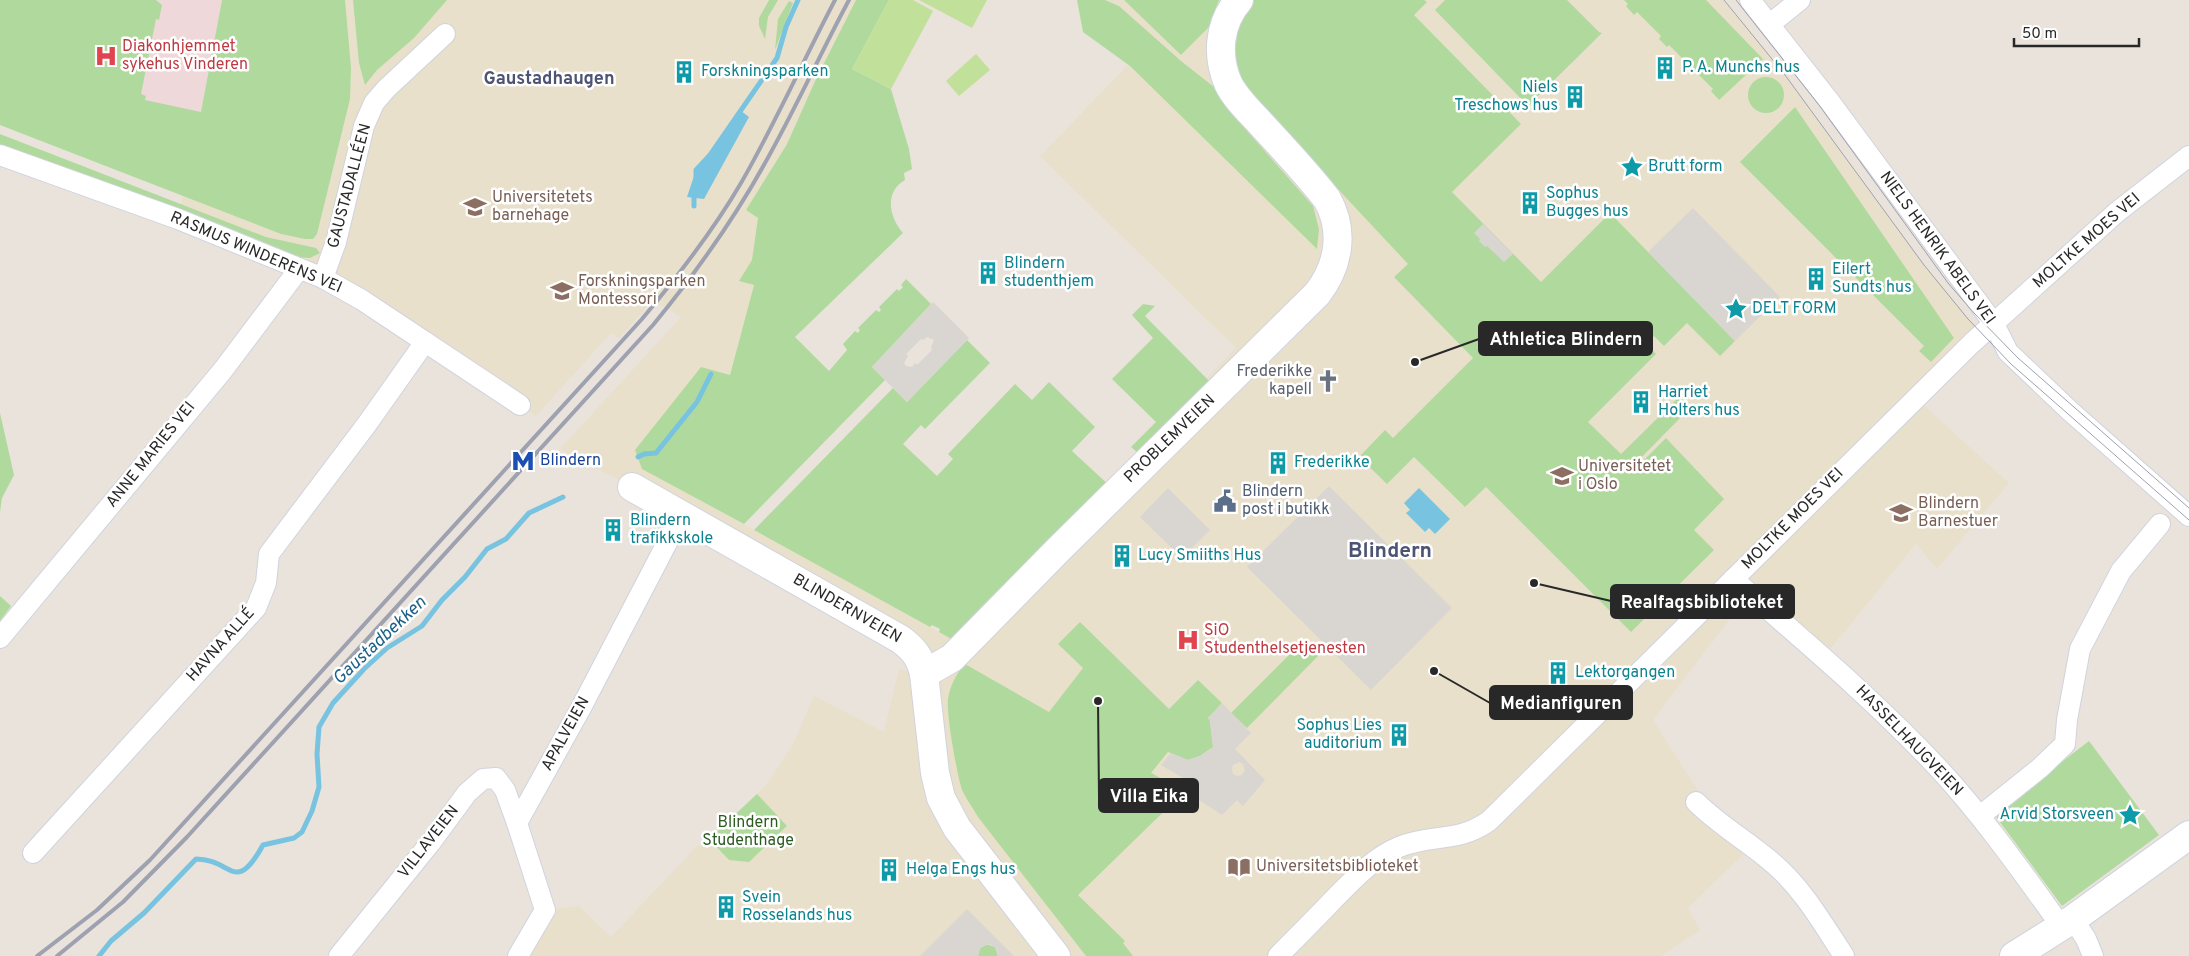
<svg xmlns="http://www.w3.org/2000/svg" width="2189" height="956" viewBox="0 0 2189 956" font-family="Overpass,sans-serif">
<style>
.education{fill:#e9e0cb}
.medical{fill:#efd8d9}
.green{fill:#b0da9d}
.pitch{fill:#c1e099}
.plaza{fill:#d9d6d1;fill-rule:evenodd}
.water{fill:#78c3e0}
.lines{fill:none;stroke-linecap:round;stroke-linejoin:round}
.stream{stroke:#78c3e0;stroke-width:5}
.street-casing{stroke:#d0d3df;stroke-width:22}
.secondary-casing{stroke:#d0d3df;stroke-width:30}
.street{stroke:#fff;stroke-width:20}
.secondary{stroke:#fff;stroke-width:28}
.tram{stroke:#9ea1b0;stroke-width:1}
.rail{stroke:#9ea1b0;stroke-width:4}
.labels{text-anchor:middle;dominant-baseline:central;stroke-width:5;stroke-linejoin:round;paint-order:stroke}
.health-label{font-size:16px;fill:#be3a42;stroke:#fff;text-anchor:start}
.culture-label{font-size:16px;fill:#0d838f;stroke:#fff;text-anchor:start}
.street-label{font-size:16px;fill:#282828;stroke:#fff}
.education-label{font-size:16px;fill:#785e54;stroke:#fff;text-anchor:start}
.worship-label{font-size:16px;fill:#5b616d;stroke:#fff;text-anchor:end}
.transit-label{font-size:16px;fill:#164399;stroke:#fff;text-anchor:start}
.service-label{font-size:16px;fill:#4e5e75;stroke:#fff;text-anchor:start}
.park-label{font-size:16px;fill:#2c5b21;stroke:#fff}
.neighbourhood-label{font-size:18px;font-weight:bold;fill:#4d5473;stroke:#fff}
.water-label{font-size:18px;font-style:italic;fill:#1b6188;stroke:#fff}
.district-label{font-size:21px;font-weight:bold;fill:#4d5473;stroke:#fff}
.leader{fill:none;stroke:#282828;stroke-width:2}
.callout-dot{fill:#282828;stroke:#fff;stroke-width:2}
.callout{fill:#282828;stroke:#282828;stroke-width:2}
.callout-label{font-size:18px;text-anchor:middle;font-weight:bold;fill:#fff}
</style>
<rect width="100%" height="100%" fill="#e9e3db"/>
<path class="education" d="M224,0H856L816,79L787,144L746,210L758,218L754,284L730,375L643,469L956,641L1214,386L1207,378L1236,348L1040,156L1154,38L1119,6L1105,0H1124L1182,54L1209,27L1219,0H1724L1785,75L1924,265L1982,334L1916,398L2009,483L1937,569L1916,544L1823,658L1749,594L1653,720L1702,797L1751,847L1688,908L1700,930L1661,956H518L545,910L579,906L611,937L698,845L701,847L767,784L793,744L814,696L884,732L899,669L912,672L920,658L632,487L560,449L681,317L652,300L619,339L611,333L536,416L362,300L178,219Z"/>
<path class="medical" d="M0,0H222L201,112L182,195L0,125Z"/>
<g class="green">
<path d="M0,0H156L162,5L159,20L156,19L141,94L146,96L145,100L201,112L222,0H345L351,68L350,99L317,234L313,239H305L281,234L0,125Z"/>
<path d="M353,0H447L414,38L377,70L365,85L359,63Z"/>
<path d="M769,0H778L768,17L765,39L759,26V18Z"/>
<path d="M856,0H889L852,69L891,89L909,149L912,169L904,173L905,180C884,192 889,217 903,233L795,337L829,371L847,350L843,344L855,331L858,333L860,330L858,328L876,310L879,312L881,310L879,307L897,289L899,291L903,287L901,285L906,279L931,304L872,367L885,380L744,524L642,469L635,450L701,367L730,375L754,285L739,281L752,260L758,218L746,210L787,144L816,79Z"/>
<path d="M1077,0H1105L1119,6L1181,61L1214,87L1227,108L1313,206L1319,229L1317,249L1130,66L1083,32Z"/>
<path d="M1124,0H1219L1209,27L1181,55Z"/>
<path d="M1250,0H1424L1427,2L1414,15L1521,124L1452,192L1541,282L1610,213L1735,341L1720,356L1687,323L1664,346L1654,336L1646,344L1656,354L1588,422L1621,454L1678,398L1689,409L1632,467L1635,469L1666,438L1724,499L1694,530L1714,550L1631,632L1486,487L1465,507L1414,457L1387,484L1359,457L1385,430L1393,438L1473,358L1394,277L1408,264L1247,92C1224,56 1232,35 1250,0Z"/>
<path d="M1445,0H1567L1599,32L1602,33L1528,106L1435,10Z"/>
<path d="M1624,0H1706L1763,59L1719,100L1711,91L1713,89L1669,45L1667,47L1659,39L1661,36L1637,12L1634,15L1626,6L1628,4Z"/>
<path d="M789,1L793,3L775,50L778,19Z"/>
<circle cx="1766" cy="95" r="18"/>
<path d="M1795,107L1954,338L1931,362L1919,351L1924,346L1740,162Z"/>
<path d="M0,134L266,237L316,248L320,253L310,258L296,257L0,146Z"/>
<path d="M1143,304L1155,306L1145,316L1214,386L1138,453L1131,447L1156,422L1112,379L1153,338L1132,315Z"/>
<path d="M967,340L990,363L925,429L921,425L903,444L937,476L953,459L948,454L1015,384L1032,400L1049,382L1095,427L1072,451L1111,487L955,641L939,632L940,629L932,625L930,627L754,530L893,388L907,402Z"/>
<path d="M0,413L14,475L2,498L0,512Z"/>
<path d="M0,596L11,606L0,621Z"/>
<path d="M1080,622L1169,709L1198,680L1222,703L1208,718L1210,721L1213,747L1200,756L1188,760L1168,752L1151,773L1185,791L1078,895L1125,941L1123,943L1133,956H1086L978,817C973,808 966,799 962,790C957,774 946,714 948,699C950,686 956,674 965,664L1049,712L1083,668L1058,644Z"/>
<path d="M1304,640L1319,655L1247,728L1231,713Z"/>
<path d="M2089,741L2159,835L2062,906L1994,814Z"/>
<path d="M757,794L787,826L749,862L729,860L709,839Z"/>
<path d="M986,944L995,947L998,956H978L980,948Z"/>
</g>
<g class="pitch">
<path d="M889,0H913L933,11L891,89L852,69Z"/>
<path d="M919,0H987L972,28Z"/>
<path d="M976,54L990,70L959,96L946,81Z"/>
</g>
<g class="plaza">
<path d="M1693,208L1780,297L1735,341L1648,252Z"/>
<path d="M1483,224L1513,254L1504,262L1487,246L1485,247L1479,241L1480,239L1474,233Z"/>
<path d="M933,302L969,338L907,402L872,367ZM927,337L934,340L931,348L932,350L917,365L915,363L912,367L906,366L904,363L908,356L906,354L921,339L923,340Z"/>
<path d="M1329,486L1452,608L1371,690L1247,567Z"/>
<path d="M1168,488L1210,530L1182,558L1140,517Z"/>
<path d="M1222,703L1251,733L1235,749L1265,780L1243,806L1237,800L1222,815L1190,794L1195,788V785L1161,765L1171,753L1188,760L1200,756L1213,747L1210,721L1208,718ZM1239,762L1243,764L1245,770L1242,775L1237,776L1233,774L1232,769L1233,765Z"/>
<path d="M967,909L1014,956H998L995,947L989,944L980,948L978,956H920Z"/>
</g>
<g class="water">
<path d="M741,111L749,117L704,199L687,197L696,170L710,155Z"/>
<path d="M1419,488L1450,519L1435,534L1429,528L1425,532L1406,513L1410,510L1404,503Z"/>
</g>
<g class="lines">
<g class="stream">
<path d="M696,177V170L710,155L777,58L786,27L798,0"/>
<path d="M694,206V192"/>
<path d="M638,457L644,454L656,453L697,402L711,374"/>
<path d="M99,956L111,941L144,913L196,859C232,859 235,896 263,845L294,838L302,832L312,811L319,787L317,754L319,727L333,703L364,669L387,648L422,626L442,600L465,577L487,549L506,539L529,513L563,497"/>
</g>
<defs>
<g id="street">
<path d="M1750,0L1830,102L1994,324L2008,352L2070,411L2189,516"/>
<path d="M1770,24L1800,0"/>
<path d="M0,155L178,219L323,278L362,300L520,405"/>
<path d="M323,278L336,242L364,126L374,103L386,89L445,34"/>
<path d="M1733,579C1804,641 1876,701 1940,770C1985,819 2022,872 2061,926"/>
<path d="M0,638L223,370L299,269"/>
<path d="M1696,802C1720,826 1749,842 1774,864C1803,889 1823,924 1844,956"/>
<path d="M1980,816L2040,768L2065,744L2067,720L2080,649L2121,571L2160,524"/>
<path d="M33,853L256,608L266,583L269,554L367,424L425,342"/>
<path d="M2073,919L2086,939L2093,956"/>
<path d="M339,956L431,842L467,793L483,779L496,778L505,790L517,823"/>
<path d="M518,956L545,910L517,823L582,706L681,516"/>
<path d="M1278,956C1297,937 1316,918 1334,899C1354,879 1373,858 1399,847C1432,833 1456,844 1489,821L1972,343L2117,212L2189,156"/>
</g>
<g id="secondary">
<path d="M632,487L900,639C914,649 920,657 924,674L935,773L941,798L957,828L1056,956"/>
<path d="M924,674L952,658L1058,550L1317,294C1339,266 1345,231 1327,199C1307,173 1284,149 1261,124C1250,112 1235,98 1228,83C1216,55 1219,23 1239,0"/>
<path d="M2014,956L2073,919L2189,835"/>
</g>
</defs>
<use href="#street" class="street-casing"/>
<use href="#secondary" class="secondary-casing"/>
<use href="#street" class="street"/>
<use href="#secondary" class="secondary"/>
<g class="tram">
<path d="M1724,0L1785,75L1924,265L1968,319L2011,364L2189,520"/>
<path d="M1736,0L1819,105L1948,283L1974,313L2018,358L2189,508"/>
</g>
<g class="rail">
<path d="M37,956L97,910L150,860L642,319C678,276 713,231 741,183C775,124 803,61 835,0"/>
<path d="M57,956L123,902L187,837L653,325C695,274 733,221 765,163C795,110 820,54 849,0"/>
</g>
</g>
<defs>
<symbol id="hospital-bare" viewBox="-9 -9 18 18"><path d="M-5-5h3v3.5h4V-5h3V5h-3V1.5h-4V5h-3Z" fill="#e0444e" stroke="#fff" stroke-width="2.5" paint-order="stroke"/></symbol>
<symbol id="building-bare" viewBox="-9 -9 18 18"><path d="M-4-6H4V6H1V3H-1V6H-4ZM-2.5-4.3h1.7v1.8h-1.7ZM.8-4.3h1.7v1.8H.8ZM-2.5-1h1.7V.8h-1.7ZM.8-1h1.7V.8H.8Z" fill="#0f9aa8" stroke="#fff" stroke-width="2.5" paint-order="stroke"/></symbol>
<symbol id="sight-bare" viewBox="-9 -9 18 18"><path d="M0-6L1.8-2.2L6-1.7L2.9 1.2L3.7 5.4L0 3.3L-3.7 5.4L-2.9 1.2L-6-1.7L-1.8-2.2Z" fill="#0f9aa8" stroke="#fff" stroke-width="2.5" paint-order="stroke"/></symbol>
<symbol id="school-bare" viewBox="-9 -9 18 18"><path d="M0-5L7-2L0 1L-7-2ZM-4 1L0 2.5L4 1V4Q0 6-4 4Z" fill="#8d6e63" stroke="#fff" stroke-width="2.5" paint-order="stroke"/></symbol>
<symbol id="church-bare" viewBox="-9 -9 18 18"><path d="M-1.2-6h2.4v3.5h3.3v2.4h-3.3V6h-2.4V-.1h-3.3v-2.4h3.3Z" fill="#6b7280" stroke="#fff" stroke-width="2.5" paint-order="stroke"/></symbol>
<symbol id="metro-bare" viewBox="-9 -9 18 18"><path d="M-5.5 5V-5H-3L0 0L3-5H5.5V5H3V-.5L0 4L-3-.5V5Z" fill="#1a4fb4" stroke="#fff" stroke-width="2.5" paint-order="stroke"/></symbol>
<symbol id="university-bare" viewBox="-9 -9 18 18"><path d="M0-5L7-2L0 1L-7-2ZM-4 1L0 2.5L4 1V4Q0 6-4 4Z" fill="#8d6e63" stroke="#fff" stroke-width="2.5" paint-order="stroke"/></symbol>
<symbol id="civic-bare" viewBox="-9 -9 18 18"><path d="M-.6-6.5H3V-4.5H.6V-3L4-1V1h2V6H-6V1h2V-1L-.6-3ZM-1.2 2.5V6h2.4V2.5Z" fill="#5c6f8a" stroke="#fff" stroke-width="2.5" paint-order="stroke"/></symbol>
<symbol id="library-bare" viewBox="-9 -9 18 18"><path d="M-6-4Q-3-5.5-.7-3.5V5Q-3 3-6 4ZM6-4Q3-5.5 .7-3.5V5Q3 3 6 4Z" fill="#8d6e63" stroke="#fff" stroke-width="2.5" paint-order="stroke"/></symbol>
</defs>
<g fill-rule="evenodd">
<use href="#hospital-bare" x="90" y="40" width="32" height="32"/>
<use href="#building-bare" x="1649" y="52" width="32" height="32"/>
<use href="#building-bare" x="668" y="56" width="32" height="32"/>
<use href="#building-bare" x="1559" y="81" width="32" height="32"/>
<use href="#sight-bare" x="1616" y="151" width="32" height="32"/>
<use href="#building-bare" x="1514" y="187" width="32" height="32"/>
<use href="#school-bare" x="459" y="191" width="32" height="32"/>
<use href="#building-bare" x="972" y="257" width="32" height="32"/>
<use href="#building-bare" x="1800" y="263" width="32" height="32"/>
<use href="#school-bare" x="546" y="275" width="32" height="32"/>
<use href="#sight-bare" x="1720" y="293" width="32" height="32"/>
<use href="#church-bare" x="1312" y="365" width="32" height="32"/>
<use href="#building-bare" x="1625" y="386" width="32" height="32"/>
<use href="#metro-bare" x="507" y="445" width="32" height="32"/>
<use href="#building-bare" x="1262" y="447" width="32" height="32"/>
<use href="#university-bare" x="1546" y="460" width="32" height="32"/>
<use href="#civic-bare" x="1209" y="485" width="32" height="32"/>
<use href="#school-bare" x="1885" y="497" width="32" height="32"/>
<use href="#building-bare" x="597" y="514" width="32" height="32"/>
<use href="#building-bare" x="1106" y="540" width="32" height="32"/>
<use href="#hospital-bare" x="1172" y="624" width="32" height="32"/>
<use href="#building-bare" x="1542" y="657" width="32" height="32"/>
<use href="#building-bare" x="1383" y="719" width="32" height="32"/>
<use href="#sight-bare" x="2114" y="799" width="32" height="32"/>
<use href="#library-bare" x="1223" y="851" width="32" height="32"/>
<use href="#building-bare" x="873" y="854" width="32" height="32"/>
<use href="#building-bare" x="710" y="891" width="32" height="32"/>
</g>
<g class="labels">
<g class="health-label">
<text x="122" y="47">Diakonhjemmet<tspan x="122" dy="18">sykehus Vinderen</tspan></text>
<text x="1204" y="631">SiO<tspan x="1204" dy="18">Studenthelsetjenesten</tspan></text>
</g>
<g class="culture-label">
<text x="1682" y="68">P. A. Munchs hus</text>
<text x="701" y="72">Forskningsparken</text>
<text x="1558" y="88" text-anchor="end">Niels<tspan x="1558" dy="18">Treschows hus</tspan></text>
<text x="1648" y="167">Brutt form</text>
<text x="1546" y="194">Sophus<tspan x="1546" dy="18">Bugges hus</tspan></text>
<text x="1004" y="264">Blindern<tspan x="1004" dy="18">studenthjem</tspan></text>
<text x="1832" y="270">Eilert<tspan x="1832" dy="18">Sundts hus</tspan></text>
<text x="1752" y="309">DELT FORM</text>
<text x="1658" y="393">Harriet<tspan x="1658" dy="18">Holters hus</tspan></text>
<text x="1294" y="463">Frederikke</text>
<text x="630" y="521">Blindern<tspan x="630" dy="18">trafikkskole</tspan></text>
<text x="1138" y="556">Lucy Smiiths Hus</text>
<text x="1575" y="673">Lektorgangen</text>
<text x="1382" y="726" text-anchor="end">Sophus Lies<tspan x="1382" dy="18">auditorium</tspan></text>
<text x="2114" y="815" text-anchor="end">Arvid Storsveen</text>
<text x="906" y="870">Helga Engs hus</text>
<text x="742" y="898">Svein<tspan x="742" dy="18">Rosselands hus</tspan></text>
</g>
<g class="street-label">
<text transform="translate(350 186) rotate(-75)">GAUSTADALLÉEN</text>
<text transform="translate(2087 241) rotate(-41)">MOLTKE MOES VEI</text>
<text transform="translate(1937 248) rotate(54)">NIELS HENRIK ABELS VEI</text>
<text transform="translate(256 253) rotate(23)">RASMUS WINDERENS VEI</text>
<text transform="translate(1170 439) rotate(-44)">PROBLEMVEIEN</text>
<text transform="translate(151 455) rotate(-51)">ANNE MARIES VEI</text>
<text transform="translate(1793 519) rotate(-45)">MOLTKE MOES VEI</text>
<text transform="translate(847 609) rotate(30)">BLINDERNVEIEN</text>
<text transform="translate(221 645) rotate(-48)">HAVNA ALLÉ</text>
<text transform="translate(566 734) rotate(-61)">APALVEIEN</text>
<text transform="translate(1909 741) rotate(46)">HASSELHAUGVEIEN</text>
<text transform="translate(429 842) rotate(-52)">VILLAVEIEN</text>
</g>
<g class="education-label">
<text x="492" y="198">Universitetets<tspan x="492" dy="18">barnehage</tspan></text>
<text x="578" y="282">Forskningsparken<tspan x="578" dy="18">Montessori</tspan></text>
<text x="1578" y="467">Universitetet<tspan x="1578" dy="18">i Oslo</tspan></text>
<text x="1918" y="504">Blindern<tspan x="1918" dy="18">Barnestuer</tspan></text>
<text x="1256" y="867">Universitetsbiblioteket</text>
</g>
<g class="worship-label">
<text x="1312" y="372">Frederikke<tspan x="1312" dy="18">kapell</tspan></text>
</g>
<g class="transit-label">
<text x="540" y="461">Blindern</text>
</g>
<g class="service-label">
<text x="1242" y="492">Blindern<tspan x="1242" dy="18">post i butikk</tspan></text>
</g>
<g class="park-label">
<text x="748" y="823">Blindern<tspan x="748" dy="18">Studenthage</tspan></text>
</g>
<g class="neighbourhood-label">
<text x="549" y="79">Gaustadhaugen</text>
</g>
<g class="water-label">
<text transform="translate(380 641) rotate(-43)">Gaustadbekken</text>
</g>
<g class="district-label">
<text x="1390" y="551">Blindern</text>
</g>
</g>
<path class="leader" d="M1415 362L1479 339M1534 583L1611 601M1434 671L1490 703M1098 701L1099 796"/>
<g class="callout-dot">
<circle cx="1415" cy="362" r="5"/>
<circle cx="1534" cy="583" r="5"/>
<circle cx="1434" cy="671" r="5"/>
<circle cx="1098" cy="701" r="5"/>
</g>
<g class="callout">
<rect x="1479" y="322" width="173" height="33" rx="5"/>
<rect x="1611" y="585" width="183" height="33" rx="5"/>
<rect x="1490" y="686" width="142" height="33" rx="5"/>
<rect x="1099" y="779" width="99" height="33" rx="5"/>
</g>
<g class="callout-label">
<text x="1566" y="345">Athletica Blindern</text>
<text x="1702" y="608">Realfagsbiblioteket</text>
<text x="1561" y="709">Medianfiguren</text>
<text x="1149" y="802">Villa Eika</text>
</g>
<path d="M2014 38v8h125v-8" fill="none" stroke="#282828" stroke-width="2.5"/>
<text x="2022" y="38" font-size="15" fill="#282828" stroke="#ffffff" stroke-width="4" paint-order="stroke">50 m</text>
</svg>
